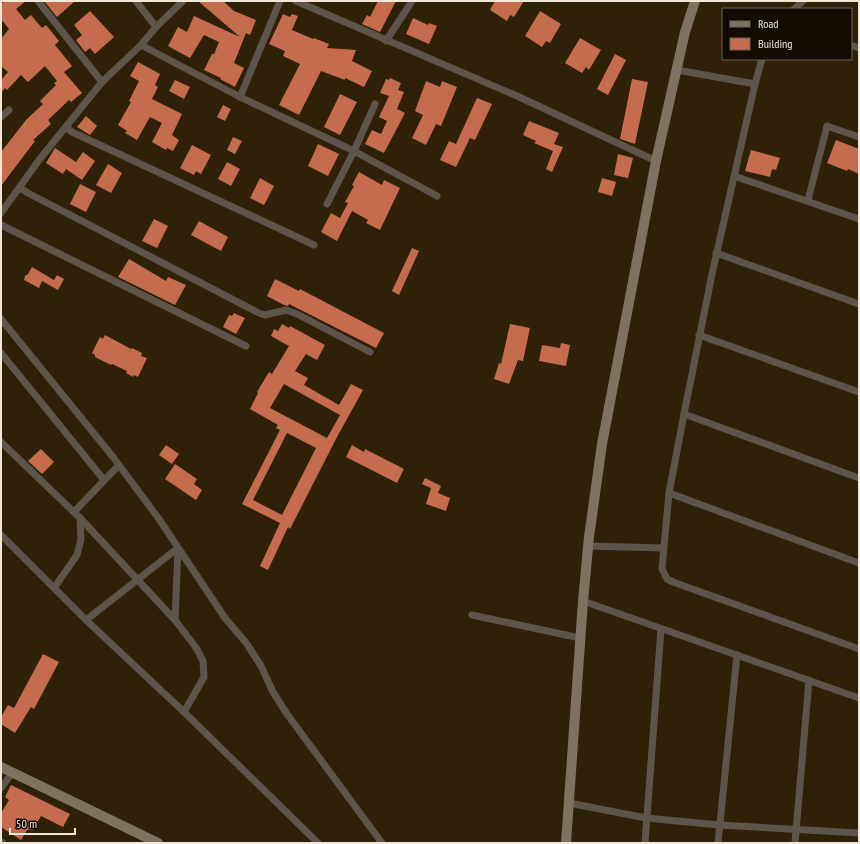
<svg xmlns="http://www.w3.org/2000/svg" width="860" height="844" viewBox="0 0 860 844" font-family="'PT Sans Narrow',sans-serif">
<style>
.building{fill:#c66c4e;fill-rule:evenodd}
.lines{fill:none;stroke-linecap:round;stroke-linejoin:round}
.street{stroke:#5d554b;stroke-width:7}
.secondary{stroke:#7d7160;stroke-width:10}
</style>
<rect width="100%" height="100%" fill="#2f2108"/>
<g class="building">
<path d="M5,1H26L16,9L25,20L31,15L42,28L46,25L59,41L55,45L72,66L64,72L82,93L71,102L69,100L48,120L51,124L33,140L35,141L1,186V152L26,120L43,104L40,101L56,85L54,83L57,81L45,66L28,82L21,75L7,90L5,88L1,93V80L8,72L1,66V39L9,29L1,19V4Z"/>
<path d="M44,1H75L57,17Z"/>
<path d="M198,1H223L234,11L256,20L250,35L246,33L234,63L244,68L235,87L220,79L221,78L204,70L212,54H214L219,42L204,35L190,58L168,46L178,27L187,32L194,16L240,37Z"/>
<path d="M378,1H396L380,32L362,24L367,15L370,17Z"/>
<path d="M495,1H524L514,17L510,15L507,21L490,10Z"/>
<path d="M90,11L114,37L95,54L90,48L85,52L76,40L82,35L74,25Z"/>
<path d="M540,11L561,24L550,43L546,41L542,47L525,36Z"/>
<path d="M283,14L290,17L292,14L298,16L292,30L313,39L314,38L329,44L327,48L356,50L352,61L372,71L364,87L345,78V80L321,71L299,115L279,105L300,64L283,56L285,51L269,44Z"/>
<path d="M413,18L428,25L429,23L437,26L429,44L406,34Z"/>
<path d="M580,38L601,50L589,70L586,67L582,73L565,63Z"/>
<path d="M615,54L626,60L608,95L597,89Z"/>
<path d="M138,62L160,74L155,85L158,87L152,99L182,114L172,135L179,140L173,151L167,148L166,150L152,142L162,123L150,117L137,140L125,133L127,131L118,125L131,102L129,101L139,81L130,76Z"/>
<path d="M390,78L401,83L398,90L404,92L397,109L405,113L384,153L365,144L372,130L381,134L387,121L379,117L389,96L380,93L386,79L389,80Z"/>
<path d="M632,79L648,82L635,144L620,139Z"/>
<path d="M175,80L190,87L184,99L169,91Z"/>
<path d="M426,81L440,87L442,81L457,87L441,126L436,124L426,145L412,138L423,115L415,111Z"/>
<path d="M340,94L357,102L340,135L324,127Z"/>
<path d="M477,98L492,104L475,140L470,138L456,167L440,160L449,141L456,144Z"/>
<path d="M223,105L231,109L225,121L217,117Z"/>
<path d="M86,116L97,126L90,135L77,127Z"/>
<path d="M529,121L559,133L554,144L563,147L552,172L546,169L553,151L534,143L536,141L523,135Z"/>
<path d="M233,137L242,141L235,154L227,150Z"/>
<path d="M836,140L859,149V174L848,169L847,171L827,163Z"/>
<path d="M318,144L339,154L328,176L308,166Z"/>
<path d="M192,145L211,155L201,174L196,171L194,175L180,168Z"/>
<path d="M55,148L76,162L83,152L95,161L82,180L66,169L63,174L46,163Z"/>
<path d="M751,150L780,158L776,170L772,169L770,177L745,171Z"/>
<path d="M618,154L633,158L628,178L614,175Z"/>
<path d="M227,162L240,169L231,186L218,179Z"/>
<path d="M108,164L122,173L111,193L96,185Z"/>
<path d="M359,172L382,185L384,180L400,188L380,230L366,223L368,220L352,211L337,241L321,232L331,213L340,218L348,203L345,202L354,186L352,185Z"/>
<path d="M260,178L274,186L264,205L250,198Z"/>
<path d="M602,178L616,182L612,196L598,192Z"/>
<path d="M80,184L96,192L86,212L70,204Z"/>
<path d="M154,219L168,226L157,248L142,241Z"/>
<path d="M199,221L228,237L221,251L191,235Z"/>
<path d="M412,248L419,251L399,295L392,291Z"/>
<path d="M129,259L166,281L168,277L186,285L175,305L118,277Z"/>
<path d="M32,267L54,280L57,275L64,279L58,290L42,281L39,288L24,280L25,276L28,274Z"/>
<path d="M275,279L299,291L300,289L384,333L376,348L289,304L288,306L284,305L267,296Z"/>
<path d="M234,313L245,318L236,334L223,327L229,315L232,316Z"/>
<path d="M282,324L289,328L290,326L325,345L317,360L306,354L295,371L308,378L304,385L339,405L351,384L363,390L337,437L290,529L288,527L268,570L260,566L280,523L242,504L280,430L276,428L278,425L250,409L258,393L257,392L269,372L272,374L289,346L271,336L274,329L278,331ZM284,384L340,415L327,438L270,408ZM287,433L316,448L282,515L253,500Z"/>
<path d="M510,324L530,328L523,361L518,360L509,384L494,379L499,363L501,364Z"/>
<path d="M105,335L131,349L132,348L142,353L141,356L147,358L138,377L134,375L133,377L126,373L127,371L112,364L111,365L95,357V355L92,353L100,337L103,339Z"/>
<path d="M561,343L570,345L566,366L539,361L542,345L560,348Z"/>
<path d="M166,445L179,454L172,464L159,455Z"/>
<path d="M352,445L364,452L365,449L404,469L397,483L346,457Z"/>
<path d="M41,449L54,462L42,474L28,461Z"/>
<path d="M175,464L197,479L194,484L202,490L196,500L165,479Z"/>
<path d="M425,478L441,486L438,493L450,498L446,511L426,504L431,488L422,484Z"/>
<path d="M43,654L59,662L34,709L31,707L15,733L1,724V717L8,705L14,708Z"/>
<path d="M11,785L70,814L63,827L41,816L33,830H27L21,840L1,827V813L9,800L5,797Z"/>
</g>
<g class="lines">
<g class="street">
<path d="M38,1L102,82"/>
<path d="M136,1L156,27"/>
<path d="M296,1L517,96L656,161"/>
<path d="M794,9L803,1"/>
<path d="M386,41L412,1"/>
<path d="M141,45L240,97L354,151L437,196"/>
<path d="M851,45L859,48"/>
<path d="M762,59L755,84L712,274L684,414L669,493L662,569L667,579L673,582L859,649"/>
<path d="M677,70L755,84"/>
<path d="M240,97L280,1"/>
<path d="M1,117L9,110"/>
<path d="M66,127L72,132L314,245"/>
<path d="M734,176L859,219"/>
<path d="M20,188L28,193L259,313L265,315L286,310L297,314L370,352"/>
<path d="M808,200L827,126L859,137"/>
<path d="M327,204L354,151L375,104"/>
<path d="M1,213L39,160L102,82L141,45L156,27L183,1"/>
<path d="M1,225L246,346"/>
<path d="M716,253L859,304"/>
<path d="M1,319L113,457L159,519L225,618L247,644L261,666L273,692L287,714L382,843"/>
<path d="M699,335L859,392"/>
<path d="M1,353L104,480"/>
<path d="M684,414L859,478"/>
<path d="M1,442L80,518L175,620L197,649L203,661L204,677L184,712"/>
<path d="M669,493L859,563"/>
<path d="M74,512L119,465"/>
<path d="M1,535L86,620L184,712L318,843"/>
<path d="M588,546L663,548"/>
<path d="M54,588L77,555L81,539L80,518"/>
<path d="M583,601L859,698"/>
<path d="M472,615L580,638"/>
<path d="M86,620L178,548L175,620"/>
<path d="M1,788L12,773"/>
<path d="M569,803L646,818L719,825L859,833"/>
<path d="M1,842L3,843"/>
<path d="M645,843L661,629"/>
<path d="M718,843L737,655"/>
<path d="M795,843L809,680"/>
</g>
<g class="secondary">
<path d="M1,767L158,843"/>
<path d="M566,843L583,601L589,537L602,444L656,161L685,32L695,1"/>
</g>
</g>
<rect width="860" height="844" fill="none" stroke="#f0e7d8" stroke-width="4"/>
<rect x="722" y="8" width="130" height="52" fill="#120c03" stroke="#6b6458"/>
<rect x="730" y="21" width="20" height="6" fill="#7d7160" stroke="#6b6458"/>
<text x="758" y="28" font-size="12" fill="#f0e7d8">Road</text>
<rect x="730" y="38" width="20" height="12" fill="#c66c4e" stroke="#6b6458"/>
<text x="758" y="48" font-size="12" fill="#f0e7d8">Building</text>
<path d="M10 828v6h65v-6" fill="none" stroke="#f0e7d8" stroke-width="2"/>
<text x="16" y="828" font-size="12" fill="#f0e7d8" stroke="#120c03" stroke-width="3" paint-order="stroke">50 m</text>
</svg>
